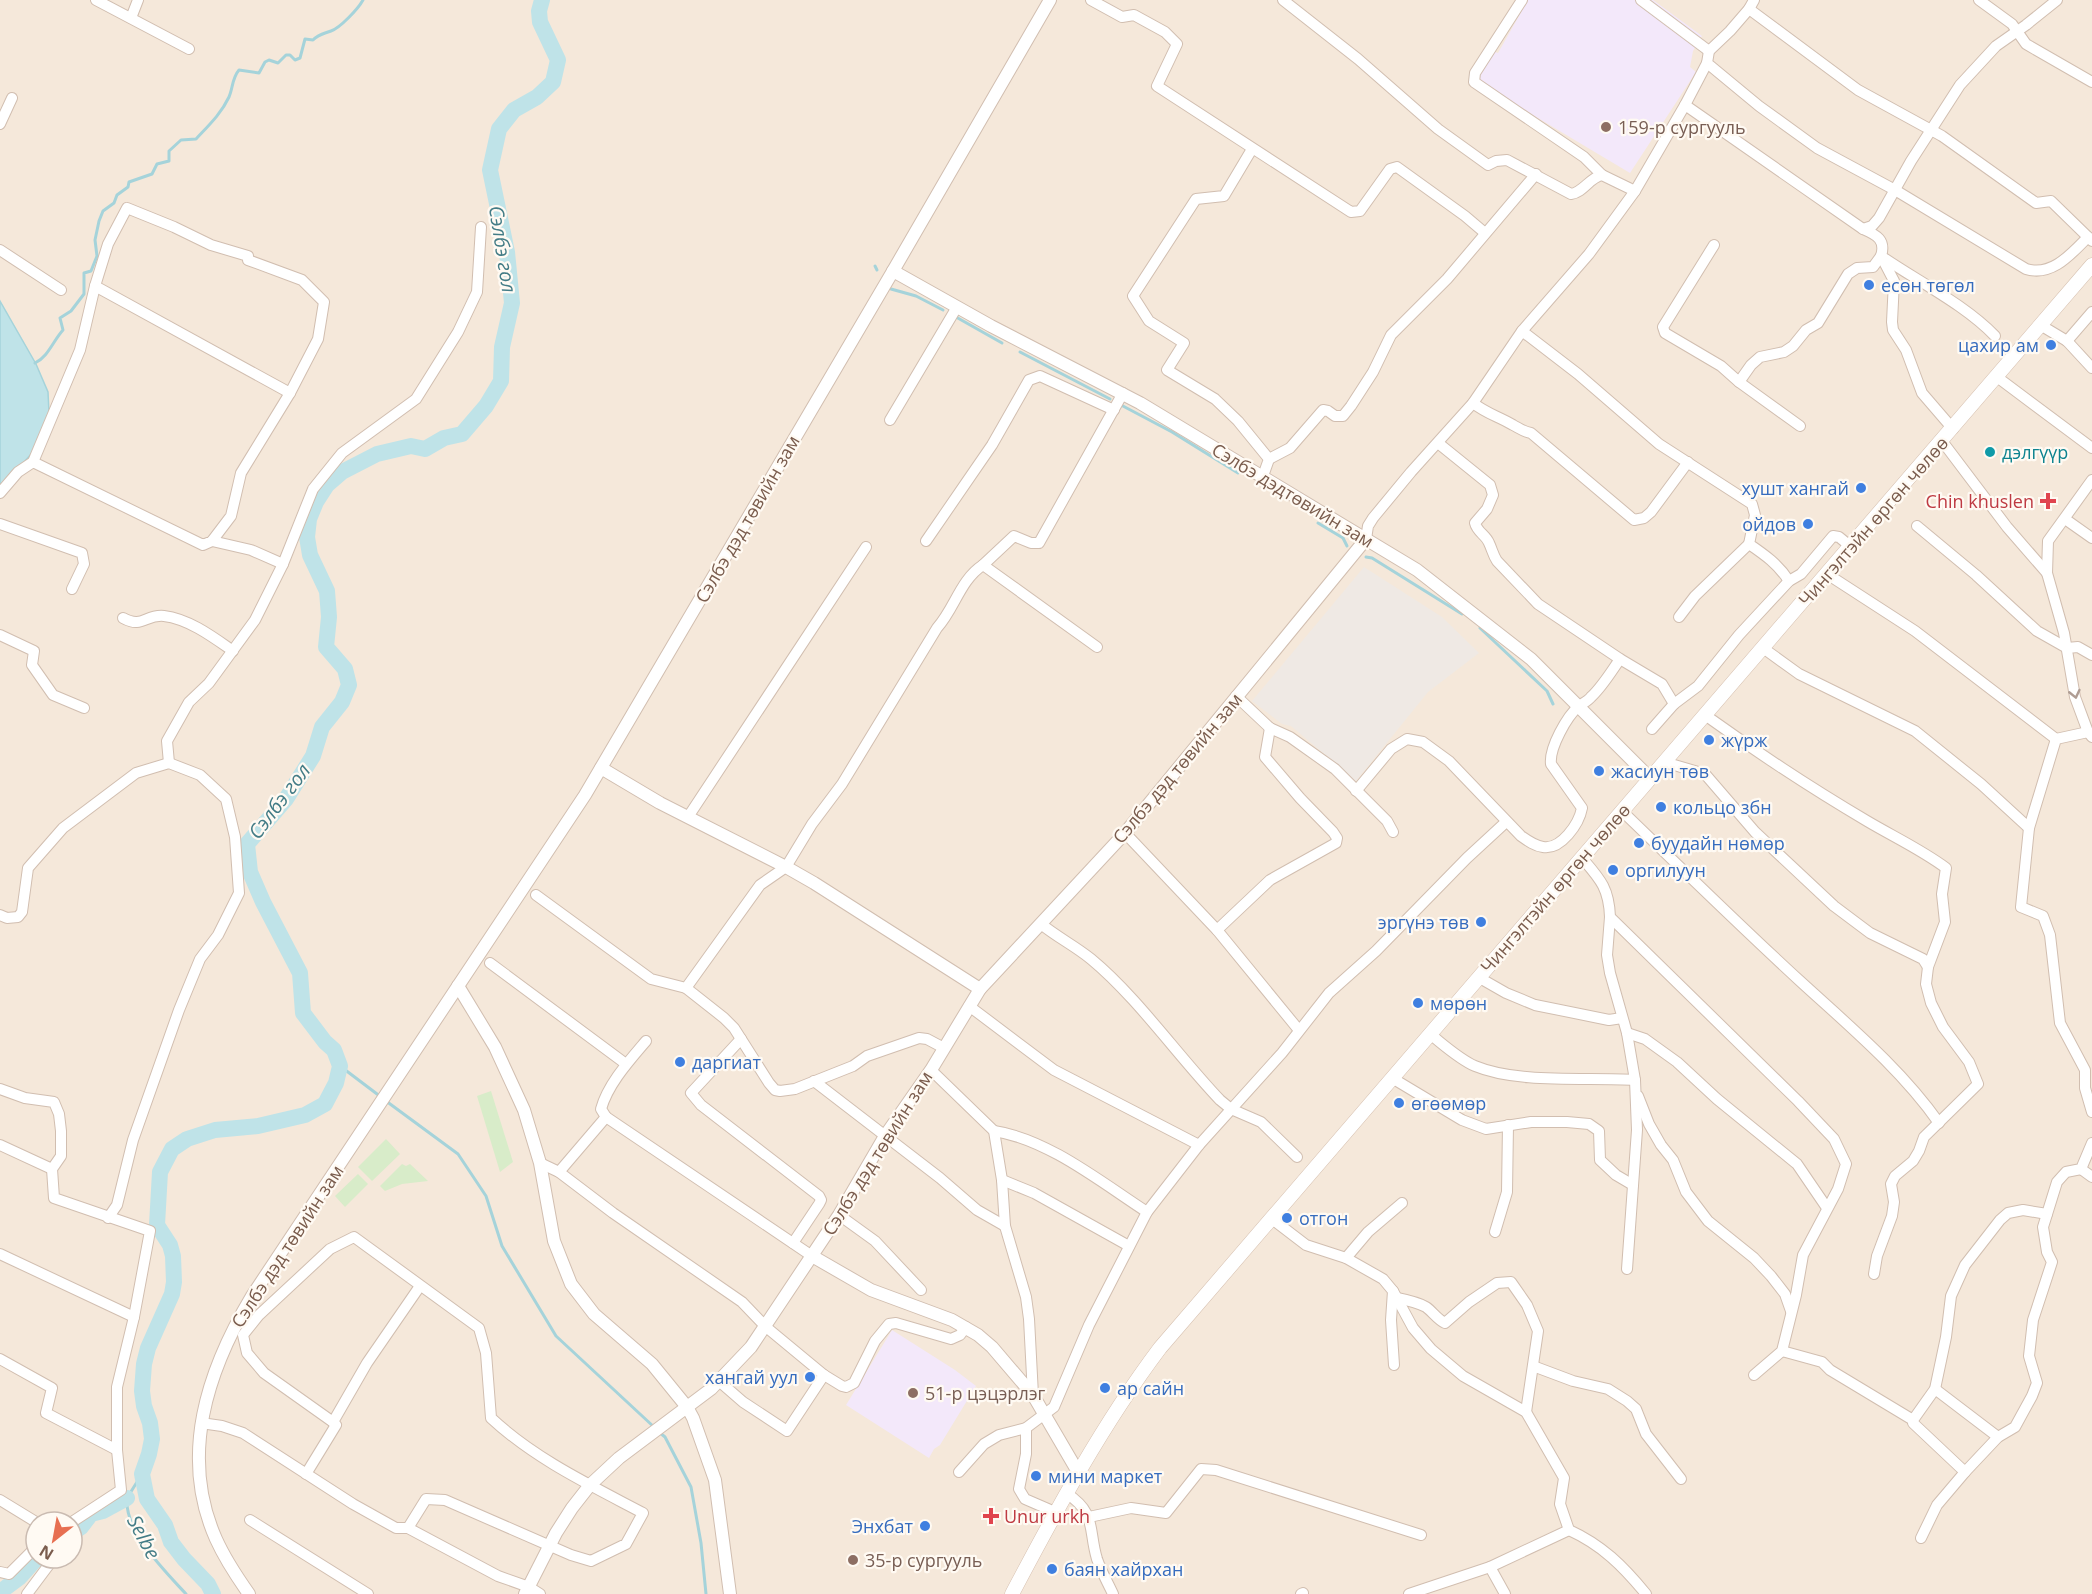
<svg xmlns="http://www.w3.org/2000/svg" width="2092" height="1594" viewBox="0 0 2092 1594" font-family="'Open Sans',sans-serif">
<style>
.residential{fill:#f5e8da;fill-rule:evenodd}
.industrial{fill:#efe9e4}
.education{fill:#f3e8fa}
.green{fill:#d8ecc9}
.water{fill:#bfe3e8;stroke:#a5d3da;stroke-width:1.5}
.lines{fill:none;stroke-linecap:round;stroke-linejoin:round}
.stream{stroke:#a5d3da;stroke-width:3}
.river{stroke:#bfe3e8;stroke-width:16}
.minor-casing{stroke:#d1beb0;stroke-width:12}
.tertiary-casing{stroke:#d1beb0;stroke-width:14}
.secondary-casing{stroke:#d6c0b0;stroke-width:15}
.minor{stroke:#fff;stroke-width:10}
.tertiary{stroke:#fff;stroke-width:12}
.secondary{stroke:#fff;stroke-width:14}
.oneway{stroke:#af9d94}
.education-dot{fill:#8d6e63;stroke:#fffaf3;stroke-width:2}
.shop-dot{fill:#3f7fe0;stroke:#fffaf3;stroke-width:2}
.culture-dot{fill:#0f9aa8;stroke:#fffaf3;stroke-width:2}
.health-dot{fill:#e0444e;stroke:#fffaf3;stroke-width:2}
.labels{text-anchor:middle;dominant-baseline:central;stroke-width:4.5;stroke-linejoin:round;paint-order:stroke}
.education-label{font-size:18px;fill:#785e54;stroke:#fffaf3;text-anchor:start}
.shop-label{font-size:18px;fill:#366cbe;stroke:#fffaf3;text-anchor:start}
.culture-label{font-size:18px;fill:#0d838f;stroke:#fffaf3;text-anchor:start}
.street-label{font-size:18px;fill:#7a5c4d;stroke:#fffaf3}
.health-label{font-size:18px;fill:#be3a42;stroke:#fffaf3;text-anchor:end}
.water-label{font-size:20px;font-style:italic;fill:#437c86;stroke:#fffaf3}
</style>
<rect width="100%" height="100%" fill="#fdf6ec"/>
<path class="residential" d="M0,0H2092V1594H0ZM36,1522H72V1558H36Z"/>
<path class="industrial" d="M1364,567L1442,617L1479,653L1428,692L1356,781L1291,726L1282,724L1252,701Z"/>
<g class="education">
<path d="M1528,0H1653L1702,36L1693,51L1690,67L1696,72L1630,173L1476,81L1492,51L1498,53Z"/>
<path d="M892,1330L955,1370L976,1386L940,1445L934,1449L929,1458L846,1405Z"/>
</g>
<g class="green">
<path d="M491,1091L513,1162L500,1172L477,1096Z"/>
<path d="M386,1139L400,1154L372,1181L358,1167Z"/>
<path d="M402,1164L406,1166L410,1164L428,1181L402,1184L385,1191L380,1186Z"/>
<path d="M358,1174L368,1184L345,1207L335,1196Z"/>
</g>
<path class="water" d="M0,301L36,364L48,392L49,413L33,452L0,489Z"/>
<g class="lines">
<g class="stream">
<path d="M875,266L877,270"/>
<path d="M891,289L916,296L943,310"/>
<path d="M956,317L1002,343"/>
<path d="M1020,352L1110,399"/>
<path d="M35,363C48,357 53,341 63,330L60,318L71,311L84,294V273L91,271L97,256L95,240L99,221L103,211L114,203L117,195L128,187L129,182L152,174L157,164L169,161V151L181,140L196,139C208,126 221,114 229,97C233,88 232,78 239,70L259,73L265,62L269,60L278,63L286,55H290L295,60L300,58L305,39L313,40C319,34 323,34 331,31C340,28 358,9 363,0"/>
<path d="M1121,405L1172,432L1238,473"/>
<path d="M1318,523L1343,538L1347,546"/>
<path d="M1366,557L1372,558L1462,614"/>
<path d="M1480,628L1547,691L1553,704"/>
<path d="M340,1066L381,1097"/>
<path d="M386,1101L458,1154L486,1196L502,1246L556,1336L654,1427"/>
<path d="M659,1432L665,1437L691,1487L701,1543L706,1594"/>
<path d="M142,1474L127,1498C124,1531 165,1571 186,1594"/>
</g>
<g class="river">
<path d="M72,1533L81,1527L91,1514L103,1511L127,1498"/>
<path d="M0,1592L20,1577L37,1558"/>
<path d="M213,1594L208,1584L184,1559L171,1542L165,1525L147,1499L142,1474L149,1454L152,1439L150,1423L144,1406L142,1391L144,1364L148,1348L172,1294L174,1282L173,1256L170,1245L157,1225L160,1172L172,1149L187,1139L215,1130L258,1126L305,1115L325,1104L336,1083L340,1066L334,1050L325,1042L303,1013L300,973L263,902L250,872L247,844L286,799L313,756L322,727L342,702L349,685L345,669L326,647L329,617L327,591L310,555L307,537L309,519L316,502L327,485L342,472L377,454L411,446L425,449L444,438L462,434L486,406L501,381L502,347L512,303L507,252L490,170L499,129L514,110L537,97L553,82L558,60L540,22L539,11L542,0"/>
</g>
<defs>
<g id="minor">
<path d="M96,0L189,49"/>
<path d="M1091,0L1122,17L1134,15L1165,32L1177,44L1157,86L1351,212L1360,211L1390,169L1397,167L1465,216L1485,233"/>
<path d="M1283,0L1358,59L1438,129L1488,165L1496,161L1507,160L1571,194C1584,192 1589,178 1602,175L1635,191"/>
<path d="M1522,0L1475,73L1474,82L1584,157L1602,175"/>
<path d="M1641,0L1709,51"/>
<path d="M1754,0L1749,9L1730,31L1709,51L1707,63L1759,106L1817,148L1895,190L2026,269C2052,277 2071,254 2088,237"/>
<path d="M1979,0L2012,24L2026,44L2092,82"/>
<path d="M1749,9L1858,90L1942,136L2036,203L2051,201L2092,241"/>
<path d="M131,18L138,0"/>
<path d="M1685,105L1707,63"/>
<path d="M0,124L12,98"/>
<path d="M1252,149L1224,196L1196,199L1133,296L1149,321L1184,343L1167,370L1215,399L1238,421L1269,459L1263,476"/>
<path d="M1863,229L1872,226L1879,218L1911,161L1960,85L1996,46L2026,25L2057,0"/>
<path d="M1714,245L1663,327L1665,333L1721,366L1739,382L1800,426"/>
<path d="M0,250L61,290"/>
<path d="M2042,326L2067,341L2092,312"/>
<path d="M1522,331L1578,374L1659,444L1752,504L1755,515L1749,544C1765,555 1778,564 1789,581"/>
<path d="M2067,341L2092,368"/>
<path d="M1997,377L2092,448"/>
<path d="M1739,382L1751,365L1760,357L1784,352L1793,346L1806,330L1818,323L1848,274L1857,268L1873,267L1881,256C1917,281 1964,304 1995,336"/>
<path d="M1473,403C1487,414 1498,416 1513,425C1519,428 1524,432 1531,433L1634,520L1644,518L1651,512L1688,462"/>
<path d="M890,420L957,307"/>
<path d="M1942,441L2007,527L2047,573"/>
<path d="M1438,443L1490,485L1493,495L1487,509L1475,523C1477,532 1486,535 1489,543C1492,549 1493,555 1497,561L1538,604L1620,659L1662,684L1674,704"/>
<path d="M1269,459L1290,448L1323,410L1328,411L1335,416H1343L1351,406L1373,372L1391,335L1447,279L1536,174"/>
<path d="M33,462L80,350L95,286L290,393"/>
<path d="M0,493L18,472L33,462L203,545L212,541L231,516L241,473L290,393L318,339L324,302L302,280L248,260V256L211,245L174,227L127,208L108,244L95,286"/>
<path d="M2065,519L2092,538"/>
<path d="M0,524L82,553L84,564L72,589"/>
<path d="M1917,526L1976,575L2037,631L2067,648"/>
<path d="M1366,539L1368,526L1373,518L1411,472L1473,403L1522,331L1589,254L1635,191L1685,105L1863,229C1877,235 1886,240 1881,256L1894,281L1892,322L1893,330L1906,350L1922,393L1953,429"/>
<path d="M926,541L992,445L1029,380L1040,376L1114,410"/>
<path d="M283,564L313,489L342,453L416,399L458,332L477,292L481,227"/>
<path d="M983,565L1014,536L1031,543H1039L1123,393"/>
<path d="M1827,574L1915,631L2056,739"/>
<path d="M1679,617L1695,596L1749,544"/>
<path d="M123,618C143,629 145,614 164,616C189,619 213,637 233,651"/>
<path d="M0,635L34,651L32,665L53,695L84,708"/>
<path d="M1763,648L1799,674L1915,731L1981,784L2029,828"/>
<path d="M2067,648L2078,647L2092,655"/>
<path d="M1236,696L1270,728"/>
<path d="M1652,729L1674,704L1698,686L1739,635L1789,581L1801,574L1833,536L1839,537L1850,546"/>
<path d="M2088,732L2056,739L2029,828L2021,907L2043,916L2050,935L2060,1023L2085,1070V1088L2092,1112"/>
<path d="M2092,737L2088,732L2075,697L2064,633L2047,573L2048,541L2092,480"/>
<path d="M1664,762L1705,774L1755,832L1834,906L1870,933L1923,959L1928,967L1945,922L1942,894L1946,868C1922,850 1894,837 1867,821C1811,788 1758,753 1705,715"/>
<path d="M169,763L167,741L189,702L209,683L255,620L283,564L251,550L212,541"/>
<path d="M1356,791L1391,749L1407,739L1423,742L1449,761L1521,836C1528,841 1535,846 1543,847C1561,850 1579,824 1582,808L1551,764C1549,748 1567,716 1579,706C1583,703 1588,701 1591,697C1602,687 1611,672 1620,659"/>
<path d="M1622,811C1681,868 1739,925 1800,981C1848,1025 1901,1069 1939,1123"/>
<path d="M688,817L866,547"/>
<path d="M1125,833L1217,930L1298,1029"/>
<path d="M1582,858C1600,879 1609,888 1610,917L1798,1101L1834,1139L1846,1164L1838,1189L1803,1255L1796,1295L1782,1351L1754,1375"/>
<path d="M536,895L651,979L686,988L760,885L786,867L812,824L842,784L937,628C955,608 960,580 983,565L1097,647"/>
<path d="M0,915L7,918L18,917L22,912L28,868L63,828L136,773L169,763L200,775L226,799L235,837L239,893L218,935L200,959L179,1010L133,1140L117,1205L108,1218"/>
<path d="M1610,917L1607,955L1610,973L1627,1033L1635,1080L1637,1130L1627,1269"/>
<path d="M1041,924C1057,937 1075,946 1091,959C1137,997 1178,1056 1220,1100L1231,1109L1261,1122L1297,1157"/>
<path d="M1217,930L1270,880L1336,843L1337,838L1333,832L1300,798L1265,757L1270,728L1290,737L1335,769L1387,821L1393,832"/>
<path d="M490,963L626,1064"/>
<path d="M1478,977L1506,993L1535,1005L1609,1020L1622,1018"/>
<path d="M686,988L724,1018L734,1028L769,1083L775,1090L780,1091L795,1089L853,1066L867,1056L919,1038L927,1039L944,1048"/>
<path d="M969,1006L1054,1070L1199,1145"/>
<path d="M1627,1033L1645,1039L1677,1062L1717,1099L1797,1164L1827,1208"/>
<path d="M1430,1034C1444,1045 1459,1059 1475,1066C1518,1084 1588,1077 1635,1080"/>
<path d="M741,1039L691,1093L701,1105L819,1196L821,1200L819,1204L793,1243"/>
<path d="M931,1070L994,1131L1002,1180L1005,1226L1026,1297L1029,1319L1033,1395"/>
<path d="M1392,1078L1462,1120L1486,1129L1531,1122H1567L1589,1124L1599,1131L1600,1160L1616,1175L1633,1185"/>
<path d="M814,1081L940,1178L977,1210L1005,1226"/>
<path d="M0,1089L25,1098L54,1102L59,1114L61,1131V1156L52,1169L54,1198L150,1231L134,1317L117,1387V1450L121,1490L72,1522"/>
<path d="M1638,1096L1649,1124L1661,1145L1673,1160L1686,1192L1708,1221L1754,1258L1771,1276L1785,1294L1791,1311"/>
<path d="M606,1117L812,1256"/>
<path d="M994,1131C1048,1139 1102,1183 1147,1212"/>
<path d="M0,1145L52,1169"/>
<path d="M540,1163L559,1172L613,1213L742,1302L766,1327L824,1375L842,1386L846,1387L854,1383L875,1341L889,1324L896,1323L951,1339L960,1335L966,1327"/>
<path d="M2081,1169L2092,1177"/>
<path d="M559,1172L606,1117L601,1109C608,1084 629,1061 646,1041"/>
<path d="M1002,1180L1034,1193L1129,1246"/>
<path d="M839,1215L875,1241L921,1290"/>
<path d="M1272,1219L1306,1245L1346,1258L1383,1279L1393,1291L1391,1320L1394,1365"/>
<path d="M1495,1232L1507,1192L1508,1125"/>
<path d="M0,1254L134,1317"/>
<path d="M1346,1258L1368,1232L1402,1203"/>
<path d="M1874,1274L1877,1256L1892,1216L1894,1202L1891,1184L1895,1176L1913,1161L1919,1151L1924,1137L1978,1084L1969,1062L1943,1027L1931,1003L1926,984L1928,967"/>
<path d="M1393,1291L1413,1328L1431,1349L1463,1376L1526,1412L1564,1478L1560,1504L1569,1530C1602,1545 1623,1566 1646,1594"/>
<path d="M1397,1298C1407,1300 1417,1302 1426,1307C1433,1312 1437,1319 1445,1323L1469,1302L1497,1283L1511,1282L1527,1305L1538,1331L1526,1412"/>
<path d="M1782,1351L1822,1362L1830,1370L1913,1420L1935,1389L1946,1337L1951,1296L1965,1265L2000,1220L2008,1213L2023,1210L2047,1214"/>
<path d="M0,1359L52,1388L46,1413L117,1450"/>
<path d="M1533,1366L1573,1381L1608,1389L1627,1401L1636,1409L1646,1434L1681,1479"/>
<path d="M720,1382L743,1402L787,1431L824,1375"/>
<path d="M1935,1389L1998,1437"/>
<path d="M1913,1420V1423L1965,1472L1998,1437L2015,1427L2032,1396L2037,1383L2029,1356L2033,1320L2052,1262L2047,1252L2043,1227L2057,1182L2066,1172L2081,1169L2092,1143"/>
<path d="M333,1422L264,1373L247,1353L243,1335L259,1315L330,1249L354,1237L479,1328L486,1353L491,1418C535,1459 590,1485 643,1513L626,1544L591,1561L571,1555L445,1500L426,1499L408,1528"/>
<path d="M201,1423L222,1426L243,1433L353,1504L396,1528H408L498,1576L529,1587L540,1594"/>
<path d="M1026,1428V1454L1019,1489L1025,1499L1055,1512"/>
<path d="M959,1472L984,1444L999,1435L1026,1428L1054,1407L1089,1325L1147,1212L1199,1145L1282,1053L1329,993L1376,951L1467,858L1506,822"/>
<path d="M306,1474L336,1425L333,1422L367,1363L420,1286"/>
<path d="M1066,1493C1097,1513 1088,1529 1097,1559C1101,1571 1108,1583 1113,1594"/>
<path d="M0,1500L36,1522"/>
<path d="M1089,1517L1131,1508L1166,1513L1201,1469L1216,1470L1421,1535"/>
<path d="M250,1520L368,1594"/>
<path d="M1921,1538L1937,1505L1965,1472"/>
<path d="M1490,1567L1505,1594"/>
<path d="M0,1572L9,1574L32,1551L36,1542"/>
<path d="M27,1594L54,1558"/>
<path d="M1301,1594L1303,1593"/>
<path d="M1409,1594L1490,1567L1569,1530"/>
</g>
<g id="tertiary">
<path d="M893,271L991,326L1140,403L1417,570L1531,659L1650,778"/>
<path d="M601,768L660,803L786,867L814,883L980,989"/>
<path d="M458,986L495,1047L524,1110L540,1163L554,1241L571,1284L594,1314L652,1364L687,1407L693,1418L715,1480L730,1594"/>
<path d="M812,1256L871,1290L952,1320L978,1335L992,1347L1033,1395L1078,1472"/>
<path d="M249,1594C237,1577 225,1559 216,1539C179,1456 207,1371 252,1296L585,795L893,271L1050,0"/>
<path d="M525,1594L556,1533L572,1508L590,1485L619,1458L711,1389L751,1347L839,1215L885,1136L931,1070L980,989L1125,833L1366,539"/>
</g>
<path id="secondary" d="M1012,1594C1057,1509 1102,1425 1160,1348L2092,265"/>
</defs>
<use href="#minor" class="minor-casing"/>
<use href="#tertiary" class="tertiary-casing"/>
<use href="#secondary" class="secondary-casing"/>
<use href="#minor" class="minor"/>
<use href="#tertiary" class="tertiary"/>
<use href="#secondary" class="secondary"/>
</g>
<defs><path id="oneway-chevron" d="M-2-3.5L2.5 0L-2 3.5" fill="none" stroke-width="1.6" stroke-linecap="round" stroke-linejoin="round" transform="scale(1.5)"/></defs>
<use class="oneway" href="#oneway-chevron" transform="translate(2075 694) rotate(77)"/>
<g class="education-dot">
<circle cx="1606" cy="127" r="6"/>
<circle cx="913" cy="1393" r="6"/>
<circle cx="853" cy="1560" r="6"/>
</g>
<g class="shop-dot">
<circle cx="1869" cy="285" r="6"/>
<circle cx="2051" cy="345" r="6"/>
<circle cx="1861" cy="488" r="6"/>
<circle cx="1808" cy="524" r="6"/>
<circle cx="1709" cy="740" r="6"/>
<circle cx="1599" cy="771" r="6"/>
<circle cx="1661" cy="807" r="6"/>
<circle cx="1639" cy="843" r="6"/>
<circle cx="1613" cy="870" r="6"/>
<circle cx="1481" cy="922" r="6"/>
<circle cx="1418" cy="1003" r="6"/>
<circle cx="680" cy="1062" r="6"/>
<circle cx="1399" cy="1103" r="6"/>
<circle cx="1287" cy="1218" r="6"/>
<circle cx="810" cy="1377" r="6"/>
<circle cx="1105" cy="1388" r="6"/>
<circle cx="1036" cy="1476" r="6"/>
<circle cx="925" cy="1526" r="6"/>
<circle cx="1052" cy="1569" r="6"/>
</g>
<circle class="culture-dot" cx="1990" cy="452" r="6"/>
<g class="health-dot">
<path d="M2045 492h6v6h6v6h-6v6h-6v-6h-6v-6h6z"/>
<path d="M988 1507h6v6h6v6h-6v6h-6v-6h-6v-6h6z"/>
</g>
<g class="labels">
<g class="education-label">
<text x="1618" y="127">159-р сургууль</text>
<text x="925" y="1393">51-р цэцэрлэг</text>
<text x="865" y="1560">35-р сургууль</text>
</g>
<g class="shop-label">
<text x="1881" y="285">есөн төгөл</text>
<text x="2039" y="345" text-anchor="end">цахир ам</text>
<text x="1849" y="488" text-anchor="end">хушт хангай</text>
<text x="1796" y="524" text-anchor="end">ойдов</text>
<text x="1721" y="740">жүрж</text>
<text x="1611" y="771">жасиун төв</text>
<text x="1673" y="807">кольцо збн</text>
<text x="1651" y="843">буудайн нөмөр</text>
<text x="1625" y="870">оргилуун</text>
<text x="1469" y="922" text-anchor="end">эргүнэ төв</text>
<text x="1430" y="1003">мөрөн</text>
<text x="692" y="1062">даргиат</text>
<text x="1411" y="1103">өгөөмөр</text>
<text x="1299" y="1218">отгон</text>
<text x="798" y="1377" text-anchor="end">хангай уул</text>
<text x="1117" y="1388">ар сайн</text>
<text x="1048" y="1476">мини маркет</text>
<text x="913" y="1526" text-anchor="end">Энхбат</text>
<text x="1064" y="1569">баян хайрхан</text>
</g>
<g class="culture-label">
<text x="2002" y="452">дэлгүүр</text>
</g>
<g class="street-label">
<text transform="translate(1293 495) rotate(31)">Сэлбэ дэдтөвийн зам</text>
<text transform="translate(747 519) rotate(-60)">Сэлбэ дэд төвийн зам</text>
<text transform="translate(1873 521) rotate(-49)">Чингэлтэйн өргөн чөлөө</text>
<text transform="translate(1177 768) rotate(-50)">Сэлбэ дэд төвийн зам</text>
<text transform="translate(1555 888) rotate(-49)">Чингэлтэйн өргөн чөлөө</text>
<text transform="translate(877 1153) rotate(-58)">Сэлбэ дэд төвийн зам</text>
<text transform="translate(287 1246) rotate(-57)">Сэлбэ дэд төвийн зам</text>
</g>
<g class="health-label">
<text x="2034" y="501">Chin khuslen</text>
<text x="1004" y="1516" text-anchor="start">Unur urkh</text>
</g>
<g class="water-label">
<text transform="translate(503 249) rotate(81)">Сэлбэ гол</text>
<text transform="translate(279 801) rotate(-53)">Сэлбэ гол</text>
<text transform="translate(144 1537) rotate(62)">Selbe</text>
</g>
</g>
<g transform="translate(54 1540) rotate(211)"><circle r="28" fill="#fffaf3" stroke="#cabbb1" stroke-width="1.5"/>
<path d="M0-4.5L10 22L0 15L-10 22Z" fill="#e76f51"/>
<text y="-9" font-size="16" font-weight="bold" text-anchor="middle" fill="#7a5c4d">N</text>
</g>
</svg>
